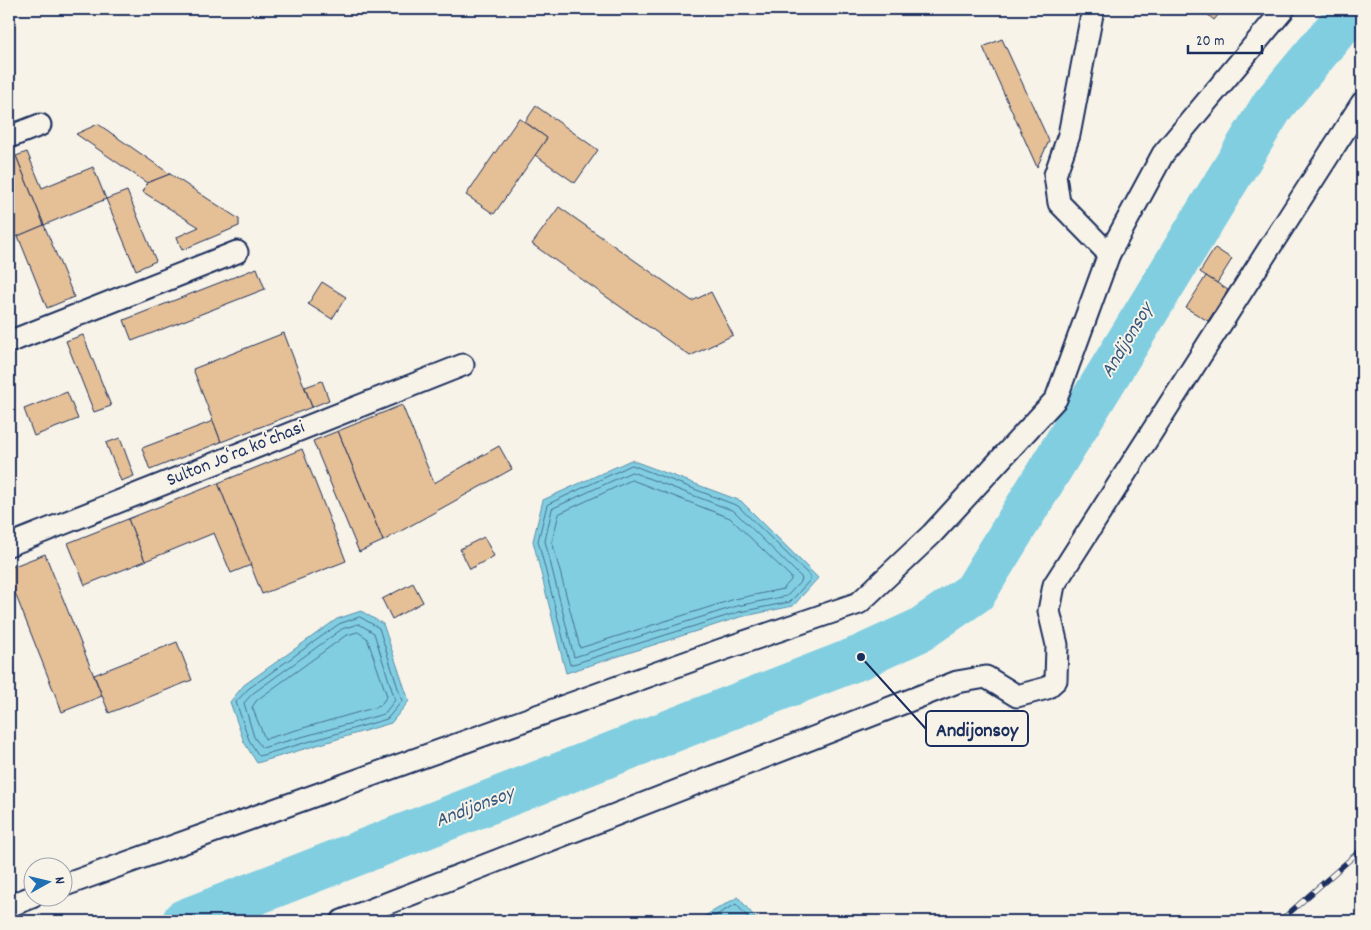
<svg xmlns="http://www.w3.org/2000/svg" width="1371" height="930" viewBox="0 0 1371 930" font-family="Dekko,sans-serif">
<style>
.water{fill:#82cee1;stroke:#598ead}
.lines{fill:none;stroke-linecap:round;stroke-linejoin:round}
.shore{stroke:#446f92;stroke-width:1}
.river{stroke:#82cee1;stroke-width:44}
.building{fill:#e5bf96;stroke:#1b2f5e}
.street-casing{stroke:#1b2f5e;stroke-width:25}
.street{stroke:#f7f3e8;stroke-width:21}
.rail-casing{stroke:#1b2f5e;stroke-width:5.5}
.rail{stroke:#f7f3e8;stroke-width:4;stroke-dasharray:11;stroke-linecap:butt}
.labels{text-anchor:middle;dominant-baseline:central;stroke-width:4;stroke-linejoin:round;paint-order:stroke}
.street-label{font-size:19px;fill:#1b2f5e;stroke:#f7f3e8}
.water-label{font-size:20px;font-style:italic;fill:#35577f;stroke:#f7f3e8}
.leader{fill:none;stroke:#1b2f5e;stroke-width:2}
.callout-dot{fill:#1b2f5e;stroke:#f7f3e8;stroke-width:2}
.callout{fill:#f7f3e8;stroke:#1b2f5e;stroke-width:2}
.callout-label{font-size:20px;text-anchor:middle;font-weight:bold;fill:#1b2f5e}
</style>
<rect width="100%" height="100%" fill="#f7f3e8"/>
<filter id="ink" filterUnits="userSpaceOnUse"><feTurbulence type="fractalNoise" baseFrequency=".02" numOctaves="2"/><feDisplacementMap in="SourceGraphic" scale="10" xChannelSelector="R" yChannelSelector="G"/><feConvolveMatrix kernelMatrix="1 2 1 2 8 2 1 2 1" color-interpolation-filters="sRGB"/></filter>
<g filter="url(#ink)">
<g class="water">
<path d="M631,460L741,501L818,578L793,606L740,617L566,673L533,541L543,500Z"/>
<path d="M361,611L383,624L409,701L391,723L257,763L244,742L230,702L244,685L337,619Z"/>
<path d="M738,897L758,921H696Z"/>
</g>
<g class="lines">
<g class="shore">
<path d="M632,465L738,506L810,576V580L790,602L739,612L570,665L538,541L547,505Z"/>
<path d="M632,472L734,511L801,577L802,580L787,596L737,606L574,657L545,541L552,509Z"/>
<path d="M632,480L730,518L791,577V580L783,589L735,599L580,648L552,541L559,514Z"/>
<path d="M360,617L379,628L402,701L387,719L259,756L249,740L236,702L248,689L339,624Z"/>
<path d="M359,624L374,633L395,700L384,714L262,748L254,737L244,703L252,694L342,629Z"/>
<path d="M358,632L367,638L387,696L380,706L265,739L252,707L257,700L345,636Z"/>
<path d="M706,921L736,904L751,921"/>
</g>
<path class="river" d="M184,921L861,657L920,630L975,592L1273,105L1353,9"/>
</g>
<g class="building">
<path d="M1201,9H1223L1214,20Z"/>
<path d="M1002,39L1049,141L1037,167L983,47Z"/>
<path d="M536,106L598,150L575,183L535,155L547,138L525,122Z"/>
<path d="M519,118L547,138L494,214L466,195Z"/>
<path d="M98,124L170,174L147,183L76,134Z"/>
<path d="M27,152L42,188L93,167L106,199L44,225L16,156Z"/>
<path d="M16,156L44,225L9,240V159Z"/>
<path d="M170,174L239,219V226L182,250L177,237L199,227L143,192L147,183Z"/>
<path d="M127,191L156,261L136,270L106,199Z"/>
<path d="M559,207L692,301L711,292L733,335L690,356L532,244Z"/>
<path d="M44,225L74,297L47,308L18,236Z"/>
<path d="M1215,248L1232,259L1217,283L1200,272Z"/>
<path d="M257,268L265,289L132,341L124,320Z"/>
<path d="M1206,276L1228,290L1208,321L1186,308Z"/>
<path d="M322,282L346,297L332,319L308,304Z"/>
<path d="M284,333L312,407L221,442L193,369Z"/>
<path d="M83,335L111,406L94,412L66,341Z"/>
<path d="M322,381L329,400L312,407L305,387Z"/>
<path d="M67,392L78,419L34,436L24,409Z"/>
<path d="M402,405L434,483L499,446L512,469L383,541L338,431Z"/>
<path d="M213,421L221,442L150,470L142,448Z"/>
<path d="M338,431L383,541L359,552L313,441Z"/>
<path d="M120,438L134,476L121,481L106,443Z"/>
<path d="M302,449L346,561L262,594L218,483Z"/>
<path d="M218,483L251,565L231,573L214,533L145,561L128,519Z"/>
<path d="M128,519L145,561L85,585L68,543Z"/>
<path d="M484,537L494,556L470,569L460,549Z"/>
<path d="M45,554L102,696L62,712L9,578V568Z"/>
<path d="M413,583L423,602L392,619L382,599Z"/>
<path d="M177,642L192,680L109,713L94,675Z"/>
</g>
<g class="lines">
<defs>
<g id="street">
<path d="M1093,9L1069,135L1055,175L1059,203L1109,254"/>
<path d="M9,137L40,125"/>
<path d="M9,342L237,252"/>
<path d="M9,545L463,365"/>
<path d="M62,886L721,650L859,603L932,534L1056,399L1109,254L1163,154L1284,9"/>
<path d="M9,906L32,897"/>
<path d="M342,921L957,682L986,677L1017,696L1047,688L1056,680L1057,645L1049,611L1054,585L1362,103"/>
</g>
</defs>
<use href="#street" class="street-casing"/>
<use href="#street" class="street"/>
<defs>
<path id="rail" d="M1280,921L1362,849"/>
</defs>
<use href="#rail" class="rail-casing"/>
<use href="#rail" class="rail"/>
</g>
</g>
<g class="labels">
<g class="street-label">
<text transform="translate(236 455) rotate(-22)">Sulton Joʻra koʻchasi</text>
</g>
<g class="water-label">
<text transform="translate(1128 341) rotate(-59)">Andijonsoy</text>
<text transform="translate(475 808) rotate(-21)">Andijonsoy</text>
</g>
</g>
<path class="leader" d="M861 657L926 729"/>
<circle class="callout-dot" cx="861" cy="657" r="5"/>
<rect class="callout" x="926" y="711" width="102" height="35" rx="5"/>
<g class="callout-label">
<text x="977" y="736">Andijonsoy</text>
</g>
<rect width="1371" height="930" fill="none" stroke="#f7f3e8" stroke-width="30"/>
<rect x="15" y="15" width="1341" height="900" fill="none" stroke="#1b2f5e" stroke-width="2" filter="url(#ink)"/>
<g transform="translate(48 882) rotate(82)"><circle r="24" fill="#f7f3e8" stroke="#9fa5b1"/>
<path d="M0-4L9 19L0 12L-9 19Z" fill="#1f6fb2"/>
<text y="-8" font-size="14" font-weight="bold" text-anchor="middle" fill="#1b2f5e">N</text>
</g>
<path d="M1188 45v8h74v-8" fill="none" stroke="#1b2f5e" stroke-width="2.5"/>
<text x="1196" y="45" font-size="15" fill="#1b2f5e" stroke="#f7f3e8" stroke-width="4" paint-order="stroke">20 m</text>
</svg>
